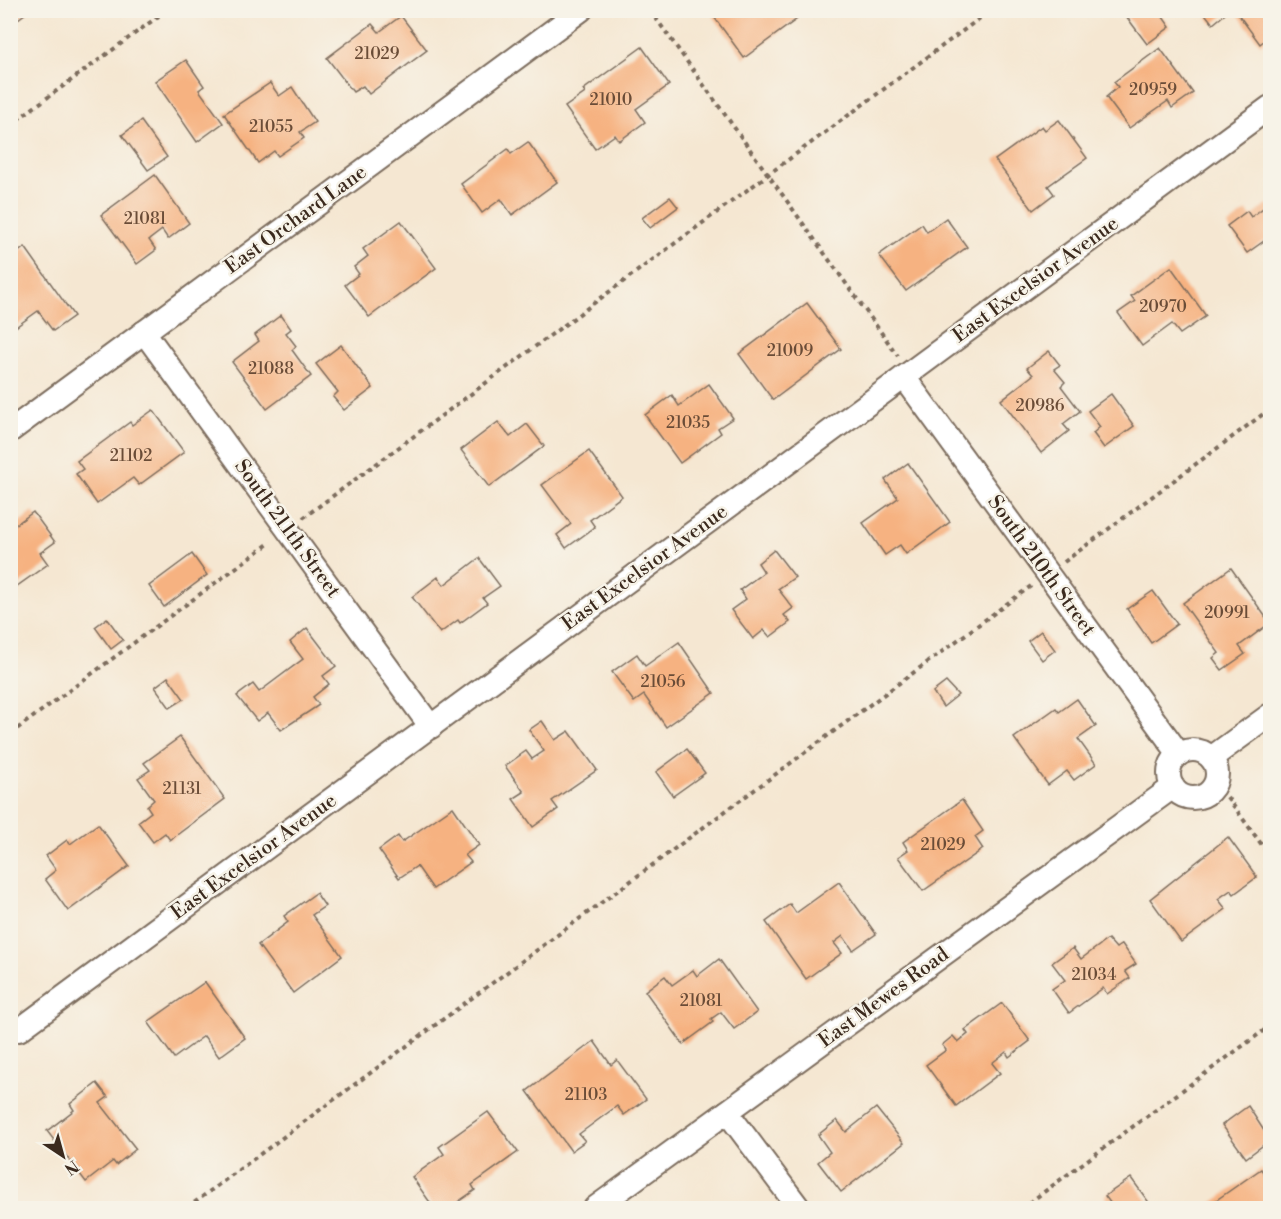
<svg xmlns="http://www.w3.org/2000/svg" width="1281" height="1219" viewBox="0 0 1281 1219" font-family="'Libre Bodoni',serif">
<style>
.building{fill:#f6b281}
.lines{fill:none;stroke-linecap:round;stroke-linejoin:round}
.minor-casing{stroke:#7c6c5d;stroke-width:26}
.path{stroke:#7c6c5d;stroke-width:4;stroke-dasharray:4.5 4.5;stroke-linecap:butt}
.minor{stroke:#fff;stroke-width:22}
.labels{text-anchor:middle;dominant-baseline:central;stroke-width:5;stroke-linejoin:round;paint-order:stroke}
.number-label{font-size:16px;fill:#6a4c37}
.street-label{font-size:20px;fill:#3b2a1e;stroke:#f7f3e8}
</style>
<rect width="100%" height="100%" fill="#f7f3e8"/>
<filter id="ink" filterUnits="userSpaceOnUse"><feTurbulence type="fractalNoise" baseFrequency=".0167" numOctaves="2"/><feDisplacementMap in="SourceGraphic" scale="12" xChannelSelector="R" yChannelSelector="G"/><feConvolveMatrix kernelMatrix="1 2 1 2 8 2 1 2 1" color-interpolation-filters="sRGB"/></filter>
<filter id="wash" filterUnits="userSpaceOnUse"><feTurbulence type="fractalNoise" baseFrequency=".008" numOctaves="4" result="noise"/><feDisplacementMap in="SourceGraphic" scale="24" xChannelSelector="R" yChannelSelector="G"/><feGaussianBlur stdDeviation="1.35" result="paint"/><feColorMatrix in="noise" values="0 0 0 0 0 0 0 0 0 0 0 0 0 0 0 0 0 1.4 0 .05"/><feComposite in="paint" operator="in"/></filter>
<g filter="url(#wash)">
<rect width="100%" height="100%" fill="#f5e7d2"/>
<g id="blocks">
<g class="building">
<path d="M10,10H30L10,25Z"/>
<path d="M709,10H791L797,19L744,58Z"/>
<path d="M1133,10H1158L1170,27L1147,44L1126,16Z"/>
<path d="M1202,10H1223L1225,14L1213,24Z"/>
<path d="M1235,10H1270V36L1260,44Z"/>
<path d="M401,16L427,50L369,94L363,86L353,92L327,58L372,24L379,32Z"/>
<path d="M642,47L669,85L636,109L645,122L619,141L615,135L595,149L565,107L585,93L583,90Z"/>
<path d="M1160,48L1193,93L1172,108L1168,101L1129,128L1106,97L1118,87L1114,82Z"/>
<path d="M186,60L204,86L199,90L223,123L197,142L155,81Z"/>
<path d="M270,83L279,96L292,87L315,122L300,132L304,138L278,156L274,151L258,163L224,114Z"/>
<path d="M1059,120L1087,158L1048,186L1054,194L1033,210L995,160L1042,126L1045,130Z"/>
<path d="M141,121L167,157L148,170L122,135Z"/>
<path d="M528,142L557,182L512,215L501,199L482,213L461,184L508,149L511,154Z"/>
<path d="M155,175L189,223L168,239L162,230L149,240L156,250L137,264L101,215Z"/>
<path d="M670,197L678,207L650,228L642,218Z"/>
<path d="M1270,203V250L1264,241L1247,253L1227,226L1247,211L1251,217Z"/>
<path d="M946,218L967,247L906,291L879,255L922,224L927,232Z"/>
<path d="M401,221L436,268L369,317L345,285L359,274L354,267L368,256L363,249Z"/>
<path d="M25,247L74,316L53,331L38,311L10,331V258Z"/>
<path d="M1171,267L1206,316L1180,334L1172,324L1142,346L1118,313L1135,301L1131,296Z"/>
<path d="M807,303L841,349L773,400L739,354Z"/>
<path d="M281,315L291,329L286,333L296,346L292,350L311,376L267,409L232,362L259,341L255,335Z"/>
<path d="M341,345L373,388L344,410L333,397L338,392L316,364Z"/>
<path d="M1049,351L1060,365L1054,369L1065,382L1061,386L1080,411L1063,424L1069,431L1041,453L1001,400L1033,375L1027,368Z"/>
<path d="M709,384L733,418L718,428L721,433L680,463L645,415L672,395L679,406Z"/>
<path d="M1111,394L1134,426L1104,448L1093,433L1100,427L1088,411Z"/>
<path d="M153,410L184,452L139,485L133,478L97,504L76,474L83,469L77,461L130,422L132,425Z"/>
<path d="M498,422L510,437L527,424L544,446L489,487L461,450Z"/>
<path d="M589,451L622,496L590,520L595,527L566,548L557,535L571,524L542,485Z"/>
<path d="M908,463L950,522L906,554L900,545L885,555L863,523L898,498L885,480Z"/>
<path d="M33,512L55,542L40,553L48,564L10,591V529Z"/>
<path d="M774,550L795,577L778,589L793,608L784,615L790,622L770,637L764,630L753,639L731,610L746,599L740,590L764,572L758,563Z"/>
<path d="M192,554L207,575L164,607L149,586Z"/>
<path d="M479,558L500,586L483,598L487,603L460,623L458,620L440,633L412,597L438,577L444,585Z"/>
<path d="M1231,568L1270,623L1239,646L1245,654L1222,670L1213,658L1219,653L1183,603Z"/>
<path d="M1153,591L1177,624L1151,643L1127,609Z"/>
<path d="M107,618L123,640L111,649L95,627Z"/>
<path d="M307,628L336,666L323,676L329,684L313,697L319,705L281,730L268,713L257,721L237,696L253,684L259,692L303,659L290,642Z"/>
<path d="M1041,631L1055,650L1042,660L1028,641Z"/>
<path d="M679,642L714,693L666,727L644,695L634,702L612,672L637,654L645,666Z"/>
<path d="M168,677L184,699L170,708L155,687Z"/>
<path d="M946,682L958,695L943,707L933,692Z"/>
<path d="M1077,699L1096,726L1078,739L1096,764L1074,780L1067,771L1048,785L1014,738L1056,708L1059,712Z"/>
<path d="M542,721L555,740L569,731L597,770L552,801L558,809L533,827L513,799L524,792L505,766L526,751L532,759L544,751L529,730Z"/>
<path d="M180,737L225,799L170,840L165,833L153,842L138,822L151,812L147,806L154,800L138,778L150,770L144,763Z"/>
<path d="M687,749L705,773L673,796L656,772Z"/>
<path d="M962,800L983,831L975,837L983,849L923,891L898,857L908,850L903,842Z"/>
<path d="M453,807L479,845L465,855L471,862L433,889L417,866L399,878L379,850L398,836L402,842Z"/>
<path d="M98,824L129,866L68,911L45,879L56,870L46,856L67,840L70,844Z"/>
<path d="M1228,837L1257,877L1234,894L1231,890L1218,899L1226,909L1181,942L1150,899Z"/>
<path d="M839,882L876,934L853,950L843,936L834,943L842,953L806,979L766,922L790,904L796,913Z"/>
<path d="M316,893L325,906L312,915L342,956L293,993L258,945L288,922L284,916Z"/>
<path d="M1108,939L1116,948L1122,944L1136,964L1125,971L1130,978L1107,994L1103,988L1069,1013L1052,989L1065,980L1052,963L1073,948L1081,959Z"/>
<path d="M719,959L757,1012L734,1029L721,1012L711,1019L713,1022L683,1044L645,991L665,976L672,985L693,970L697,976Z"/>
<path d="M205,982L245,1038L219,1057L204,1036L174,1058L148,1022Z"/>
<path d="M1002,1003L1030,1041L1009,1057L1006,1052L992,1063L1000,1073L956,1106L926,1065L946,1050L942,1045L953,1036L958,1042L968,1034L965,1030Z"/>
<path d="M594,1041L611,1065L617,1060L646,1099L624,1115L617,1106L579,1134L585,1141L571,1151L527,1091Z"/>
<path d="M97,1083L108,1097L100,1103L136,1149L116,1165L113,1161L86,1182L47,1131L74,1110L70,1104Z"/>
<path d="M1248,1106L1270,1140L1246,1158L1222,1125Z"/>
<path d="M876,1108L904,1143L841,1192L818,1162L830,1152L818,1135L837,1120L846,1132Z"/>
<path d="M488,1112L518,1152L472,1185L475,1190L449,1208H434L412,1177L444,1154L439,1147Z"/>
<path d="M1261,1169L1270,1182V1208H1205Z"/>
<path d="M1131,1178L1153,1208H1114L1105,1196Z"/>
</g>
</g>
</g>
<g filter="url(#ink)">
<use href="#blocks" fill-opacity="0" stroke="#7c6c5d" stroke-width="1.5"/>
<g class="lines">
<defs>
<g id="minor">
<path d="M144,332L431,727"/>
<path d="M904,377L1179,754"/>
<path d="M10,431L581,10"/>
<circle cx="1193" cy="774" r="24"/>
<path d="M1211,758L1270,715"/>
<path d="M19,1030L1270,107"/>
<path d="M727,1112L799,1208"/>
<path d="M595,1208L1173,787"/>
</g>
</defs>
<use href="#minor" class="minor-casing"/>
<g class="path">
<path d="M650,10L898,356"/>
<path d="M10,125L167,10"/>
<path d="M303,518L991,10"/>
<path d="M1064,562L1270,409"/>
<path d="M10,734L271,542"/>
<path d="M1227,797L1270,856"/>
<path d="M10,1206L13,1208"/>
<path d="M187,1208L1031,586"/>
<path d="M1022,1208L1270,1026"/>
</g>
<use href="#minor" class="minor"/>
</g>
</g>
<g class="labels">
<g class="number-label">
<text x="377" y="54">21029</text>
<text x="1153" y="90">20959</text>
<text x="611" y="100">21010</text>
<text x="271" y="127">21055</text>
<text x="145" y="219">21081</text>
<text x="1163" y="307">20970</text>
<text x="790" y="351">21009</text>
<text x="271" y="369">21088</text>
<text x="1040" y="406">20986</text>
<text x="688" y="423">21035</text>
<text x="131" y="456">21102</text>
<text x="1227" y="613">20991</text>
<text x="663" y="682">21056</text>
<text x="182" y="789">21131</text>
<text x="943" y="845">21029</text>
<text x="1094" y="975">21034</text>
<text x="701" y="1001">21081</text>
<text x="586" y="1095">21103</text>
</g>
<g class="street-label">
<text transform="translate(296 220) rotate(-36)">East Orchard Lane</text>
<text transform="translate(1036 280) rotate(-36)">East Excelsior Avenue</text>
<text transform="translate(287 529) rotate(54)">South 211th Street</text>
<text transform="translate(1041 566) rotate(54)">South 210th Street</text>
<text transform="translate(645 568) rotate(-36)">East Excelsior Avenue</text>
<text transform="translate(254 857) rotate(-36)">East Excelsior Avenue</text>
<text transform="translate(884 998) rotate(-36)">East Mewes Road</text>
</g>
</g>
<rect width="1281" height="1219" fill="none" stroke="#f7f3e8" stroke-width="36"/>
<g transform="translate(63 1156) rotate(144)" stroke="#f7f3e8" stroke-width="4.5" paint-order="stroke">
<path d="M0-4.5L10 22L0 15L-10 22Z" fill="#3b2a1e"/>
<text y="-9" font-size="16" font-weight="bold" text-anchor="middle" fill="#3b2a1e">N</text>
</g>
</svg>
